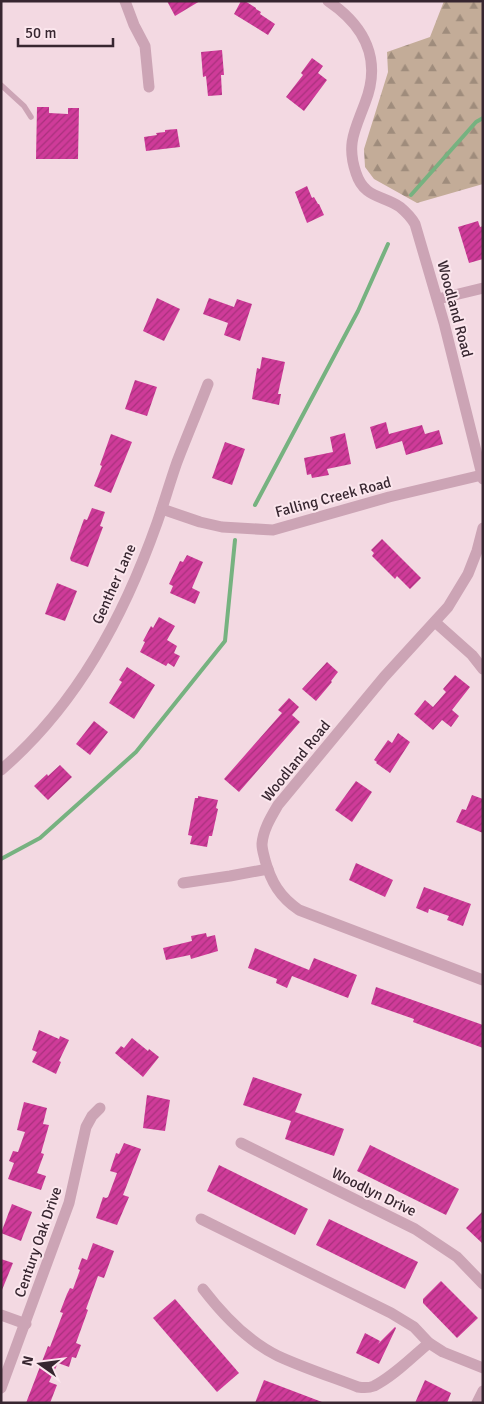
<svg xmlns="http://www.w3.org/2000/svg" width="484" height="1404" viewBox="0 0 484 1404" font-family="Signika,sans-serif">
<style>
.forest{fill:url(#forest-firs)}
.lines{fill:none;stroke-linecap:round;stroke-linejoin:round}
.stream{stroke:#76b280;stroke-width:4}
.building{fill:url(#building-hatch)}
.lane{stroke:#cca4b5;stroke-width:5.5}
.street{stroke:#cca4b5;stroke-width:11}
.labels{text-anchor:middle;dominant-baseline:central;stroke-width:4;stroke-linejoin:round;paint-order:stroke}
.street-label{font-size:15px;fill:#372630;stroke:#fbe6ed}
</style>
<defs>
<pattern id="forest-firs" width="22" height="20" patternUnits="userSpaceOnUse" patternTransform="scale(1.25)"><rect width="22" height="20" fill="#c3ac98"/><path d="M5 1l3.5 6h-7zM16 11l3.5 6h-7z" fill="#9f8c7c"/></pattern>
<pattern id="building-hatch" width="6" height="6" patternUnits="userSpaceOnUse" patternTransform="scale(1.25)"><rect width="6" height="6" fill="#cf3b99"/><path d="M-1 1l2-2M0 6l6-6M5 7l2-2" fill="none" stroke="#a9317d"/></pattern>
</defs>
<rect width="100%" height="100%" fill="#f3d9e2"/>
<path class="forest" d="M444,1H479L483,4V184L417,203L374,179L365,167L364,149L388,72L387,52L430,37Z"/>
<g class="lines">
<g class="stream">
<path d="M411,195L476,122L483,118"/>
<path d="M255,505L358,311L388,244"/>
<path d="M1,859L40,838L136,752L225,641L235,540"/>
</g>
</g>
<g class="building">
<path d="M167,1H200L175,16Z"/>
<path d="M241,1H245L256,8V9L261,12L260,14L275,24L268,35L234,14Z"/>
<path d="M222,50L224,75H221L222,95L208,96L206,76L203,77L201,52Z"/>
<path d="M312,58L323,66L318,73L327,80L304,111L286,97L303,75L301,73Z"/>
<path d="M37,107H49V113L68,114V108H79L78,159H36Z"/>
<path d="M177,129L180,147L146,151L144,137L157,135L156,133L165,132V130Z"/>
<path d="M307,186L312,198L314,197L318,204H319L324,215L307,223L295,192Z"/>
<path d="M478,221L480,227L483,226V259L469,263L458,227Z"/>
<path d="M157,298L180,309L164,341L143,331Z"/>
<path d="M209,298L234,307L237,299L252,304L240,341L224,335L228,323L203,314Z"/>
<path d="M262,357L285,362L278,394H281L279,405L252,399L257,368L260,369Z"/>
<path d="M135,380L157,387L147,416L125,409Z"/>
<path d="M386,422L389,434L422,425L425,434L439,430L443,444L406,455L402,441L376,449L370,427Z"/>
<path d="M345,433L351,464L327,469L329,475L312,478L311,474L307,475L304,458L333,452L330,437Z"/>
<path d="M111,434L132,442L111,493L94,486L102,466L100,465Z"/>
<path d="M225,442L245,449L232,485L212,478Z"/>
<path d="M92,508L105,512L100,526L103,527L88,567L71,561L70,558L84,519L87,520Z"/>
<path d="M382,539L421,578L410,589L397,576L395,579L372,556L374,553L371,550Z"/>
<path d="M187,555L203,562L192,588L200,592L195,604L170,593L173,586L169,584L180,561L183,562Z"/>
<path d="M57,583L77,591L65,621L45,614Z"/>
<path d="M159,617L175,626L167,640L177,646L174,653L180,656L174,667L168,663L166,666L140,652L145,642L143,641L151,626L153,628Z"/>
<path d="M327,662L338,672L331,681L332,682L316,701L302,689Z"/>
<path d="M127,667L155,685L134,719L109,703L122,682L119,680Z"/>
<path d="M455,675L470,687L452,710L459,716L451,727L442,720L433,730L414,714L425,700L433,707L446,692L443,689Z"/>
<path d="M289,698L299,707L292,715L300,722L239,792L224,779L282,713L278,710Z"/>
<path d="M94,721L108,732L90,755L76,744Z"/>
<path d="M398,733L410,742L390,773L376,763L377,762L374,760L388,740L392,743Z"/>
<path d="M60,765L72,777L48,800L34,786L47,774L48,776Z"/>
<path d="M356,781L372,792L352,822L335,810Z"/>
<path d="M472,795L483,799V833L456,822L462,809L466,810Z"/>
<path d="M198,796L218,800L216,808L218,809L212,836H209L207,847L190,844L192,836L188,835L195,798H198Z"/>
<path d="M356,863L393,880L385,897L349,880Z"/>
<path d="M424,887L471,904L463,926L447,920L449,916L429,909L428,913L416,908Z"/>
<path d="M206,933L207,937L215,935L218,951L191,959L190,955L166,960L163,948L192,941L191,936Z"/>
<path d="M255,948L309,970L314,958L357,975L348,998L292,976L287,988L276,983L277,979L248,968Z"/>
<path d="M376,987L483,1025V1048L413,1022L414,1019L371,1004Z"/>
<path d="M39,1030L59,1039L60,1036L69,1040L59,1061L61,1062L56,1074L32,1062L37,1052L32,1050Z"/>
<path d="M132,1038L148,1051L149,1049L159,1057L143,1077L115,1053L121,1046L124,1048Z"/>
<path d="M253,1077L302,1094L295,1112L344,1129L334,1156L285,1139L291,1121L243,1105Z"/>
<path d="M147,1095L170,1100L165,1131L143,1128Z"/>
<path d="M24,1102L47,1108L43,1124L49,1125L41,1153L44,1154L37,1173L46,1176L41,1190L8,1179L14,1163L9,1161L13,1151L18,1152L25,1132L17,1130Z"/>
<path d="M124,1143L141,1149L123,1195L129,1197L117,1225L96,1218L103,1197L106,1198L108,1197L117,1173L110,1171L116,1153L119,1154Z"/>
<path d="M370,1145L459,1189L446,1215L357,1171Z"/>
<path d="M219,1165L308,1209L295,1235L207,1191Z"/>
<path d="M12,1204L32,1212L21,1241L1,1233Z"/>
<path d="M483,1211V1244L466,1228Z"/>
<path d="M329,1219L418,1262L405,1289L316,1245Z"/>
<path d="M93,1243L114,1251L104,1278L98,1276L86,1309L88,1310L76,1343L81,1345L76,1358L72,1357L69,1367L58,1363L49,1382L57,1385L50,1403H26L48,1346L50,1347L63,1313L60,1312L67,1294L70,1288L73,1289L80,1270L78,1269L82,1258L87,1260Z"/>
<path d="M1,1259L13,1263L2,1290H1Z"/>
<path d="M441,1281L478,1318L457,1338L423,1303V1299Z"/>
<path d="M175,1299L239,1373L217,1392L153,1318Z"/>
<path d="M395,1327L396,1328L379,1364L356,1353L365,1333L380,1341L378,1344Z"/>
<path d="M264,1380L322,1402L321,1403H255Z"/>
<path d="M425,1380L451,1393L447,1403H415Z"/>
</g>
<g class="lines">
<path class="lane" d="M1,85L24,106L31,117"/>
<g class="street">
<path d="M125,1L134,25L145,46L149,87"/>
<path d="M328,1C365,26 382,60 365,103C355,130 346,144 356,173C364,198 382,195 400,207C406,212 411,217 415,224L444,323L483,479"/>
<path d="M438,299L483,288"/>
<path d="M162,509L200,522L222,527L273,530L389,497L482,475"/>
<path d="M483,528L477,551L468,574L448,607L384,677L278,805C271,817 263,830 262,844C262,850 264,855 265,860C271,882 280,897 299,910L483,980"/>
<path d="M435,622L472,655L483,669"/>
<path d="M1,770C77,705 124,616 157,523C164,503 170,482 177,462C187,436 198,410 208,384"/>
<path d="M183,883L230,876L268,869"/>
<path d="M241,1143L415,1229L457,1257L483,1284"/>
<path d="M201,1219L391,1313L414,1327L429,1343L443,1352L483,1368"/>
<path d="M203,1289C223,1315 249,1342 278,1356C304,1368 332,1377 358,1387C364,1388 369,1388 374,1386C394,1376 412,1357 429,1343"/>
<path d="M1,1315L26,1324"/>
<path d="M1,1388L69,1203L86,1127L92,1116L100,1108"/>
<path d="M477,1403L483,1391"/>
</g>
</g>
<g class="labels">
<g class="street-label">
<text transform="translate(455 309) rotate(75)">Woodland Road</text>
<text transform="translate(333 497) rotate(-15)">Falling Creek Road</text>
<text transform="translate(114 584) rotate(-66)">Genther Lane</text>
<text transform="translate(296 761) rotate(-51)">Woodland Road</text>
<text transform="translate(374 1192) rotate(26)">Woodlyn Drive</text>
<text transform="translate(38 1242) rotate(-71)">Century Oak Drive</text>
</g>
</g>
<rect width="484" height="1404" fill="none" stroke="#372630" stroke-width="5"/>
<g transform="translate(40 1364) rotate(284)" stroke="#fbe6ed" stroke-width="4" paint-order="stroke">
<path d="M0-4L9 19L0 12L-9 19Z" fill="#372630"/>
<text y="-8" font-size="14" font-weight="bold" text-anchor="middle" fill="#372630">N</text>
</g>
<path d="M18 38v8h95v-8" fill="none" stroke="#372630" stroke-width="2.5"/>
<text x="25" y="38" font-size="15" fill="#372630" stroke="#fbe6ed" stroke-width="4" paint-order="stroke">50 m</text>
</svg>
